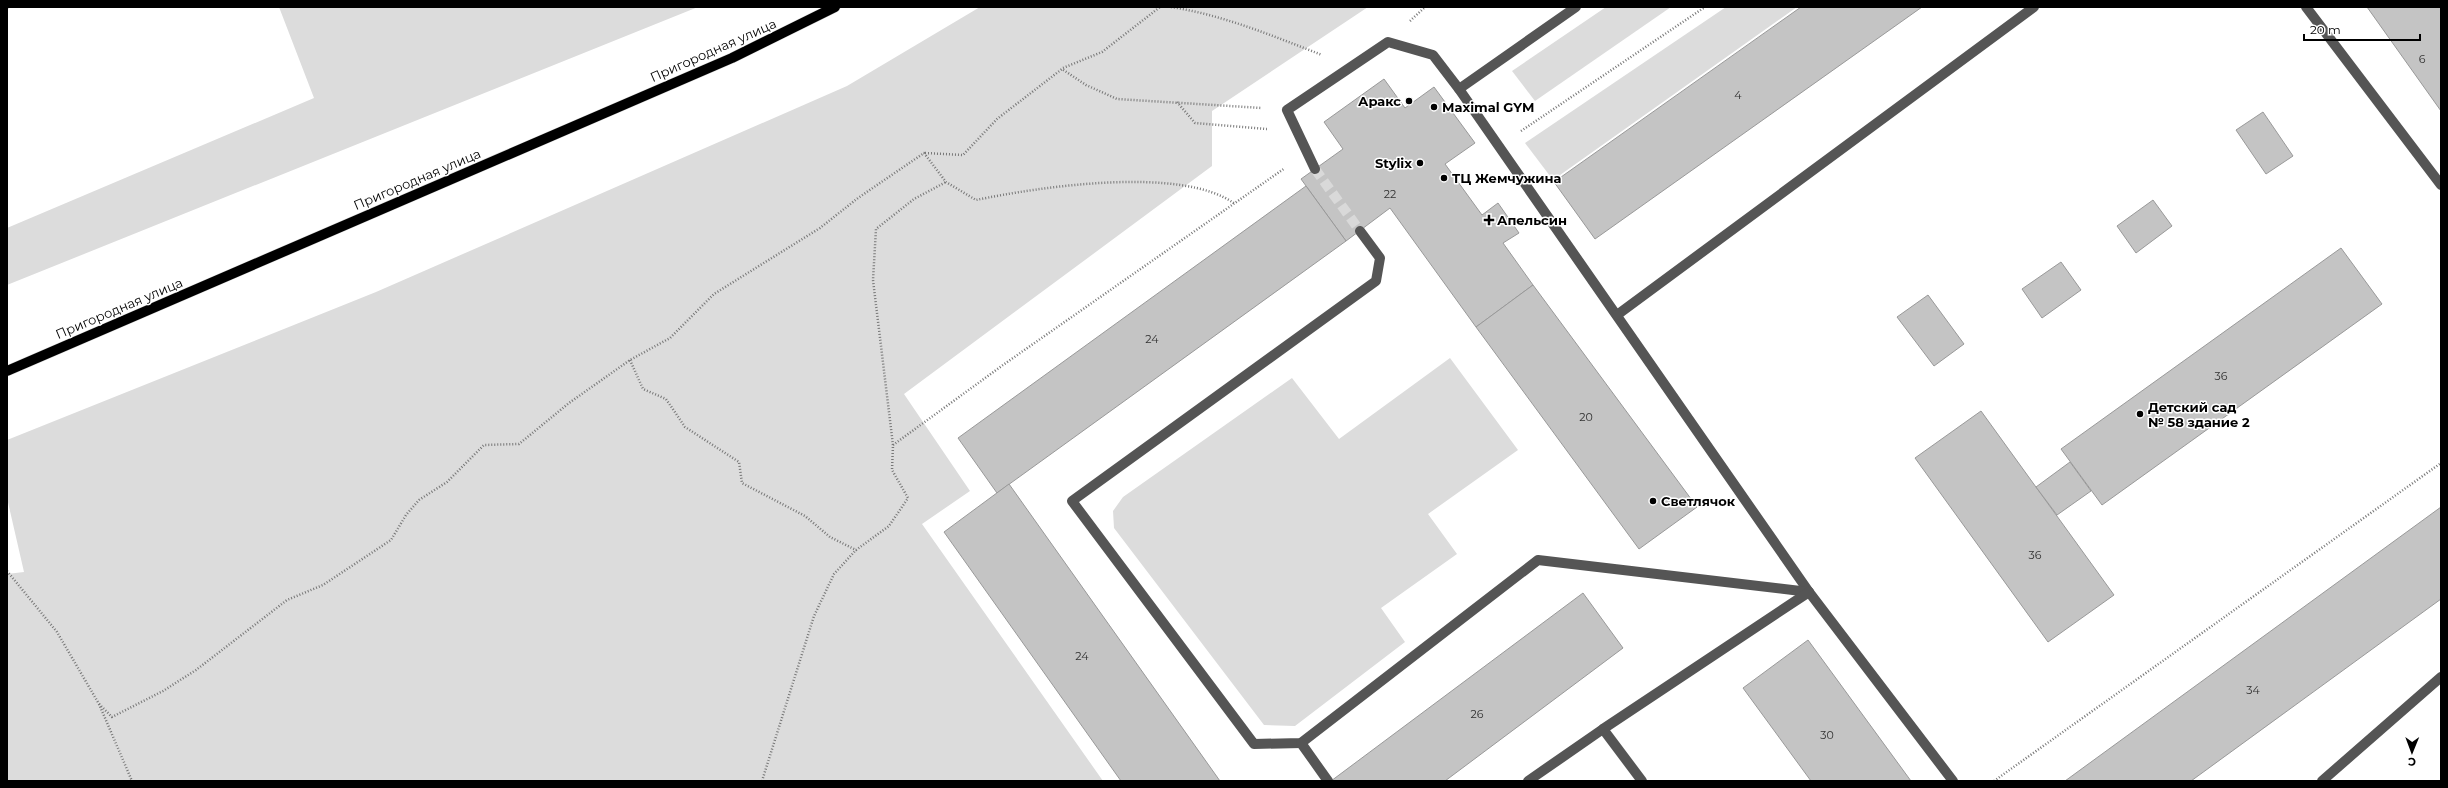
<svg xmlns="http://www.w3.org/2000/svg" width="2448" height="788" viewBox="0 0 2448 788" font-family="Montserrat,sans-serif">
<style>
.green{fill:#dcdcdc}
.building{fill:#c4c4c4;stroke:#999}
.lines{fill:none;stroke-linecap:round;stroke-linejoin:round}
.minor-tunnel{stroke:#d9d9d9;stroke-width:10;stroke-dasharray:10 5;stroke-linecap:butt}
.major-casing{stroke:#dbdbdb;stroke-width:11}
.path{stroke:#777;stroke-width:2.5;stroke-dasharray:1 2;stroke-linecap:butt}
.minor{stroke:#555;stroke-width:10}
.major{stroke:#000;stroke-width:10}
.poi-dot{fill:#000;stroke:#fff;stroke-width:1.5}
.labels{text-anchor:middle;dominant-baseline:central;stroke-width:3;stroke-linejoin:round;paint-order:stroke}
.number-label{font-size:11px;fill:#313131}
.street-label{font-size:13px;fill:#000;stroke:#fff}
.poi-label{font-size:13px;font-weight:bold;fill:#000;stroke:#fff;text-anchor:start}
</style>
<rect width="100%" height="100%" fill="#fff"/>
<g class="green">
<path d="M279,7H698L7,285V228L314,98Z"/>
<path d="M980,7H1368L1212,111V166L904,394L970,491L922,524L1103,781H7V574L24,572L7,498V440L376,292L847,86Z"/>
<path d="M1606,7H1671L1535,101L1512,71Z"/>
<path d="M1726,7H1797L1553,180L1525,143Z"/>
<path d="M1450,358L1518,450L1428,514L1457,554L1381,608L1405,642L1295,726L1264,725L1114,528L1113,511L1123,497L1292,378L1339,439Z"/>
</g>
<g class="building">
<path d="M1801,7H1922L1595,239L1554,182Z"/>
<path d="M2367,7H2441V111Z"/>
<path d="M1384,79L1405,108L1434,87L1475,143L1445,164L1482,215L1498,203L1519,233L1503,243L1533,285L1476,327L1390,208L1346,241L1301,179L1343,149L1324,122Z"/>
<path d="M2263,112L2293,156L2266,174L2236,130Z"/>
<path d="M1306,186L1346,241L997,493L958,438Z"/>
<path d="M2153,200L2172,226L2136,253L2117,226Z"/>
<path d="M2341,248L2382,304L2102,505L2061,449Z"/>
<path d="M2061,262L2081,290L2042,318L2022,289Z"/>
<path d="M1533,285L1697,507L1639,549L1476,327Z"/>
<path d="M1928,295L1964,344L1934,366L1897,317Z"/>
<path d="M1981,411L2114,595L2048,642L1915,458Z"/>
<path d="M2070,462L2091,491L2057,515L2036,487Z"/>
<path d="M1009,484L1220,781H1121L944,532Z"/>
<path d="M2441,507V599L2191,781H2065Z"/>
<path d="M1583,593L1623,648L1445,781H1331Z"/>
<path d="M1808,640L1911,781H1811L1743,688Z"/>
</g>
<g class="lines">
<path class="minor-tunnel" d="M1315,169L1360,231"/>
<defs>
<path id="major" d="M7,371L732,58L835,7"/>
</defs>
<use href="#major" class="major-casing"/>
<g class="path">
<path d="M1171,7C1223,15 1273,36 1322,55"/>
<path d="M7,8L8,7"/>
<path d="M1410,21L1425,7"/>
<path d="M1063,68L1102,52L1160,7"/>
<path d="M1177,102L1195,123L1267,129"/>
<path d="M1521,131L1705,7"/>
<path d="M925,153L963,155L997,119L1062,69L1086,85L1117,99L1262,108"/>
<path d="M630,360L643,389L666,399L685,427L739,462L742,483L805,516L830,537L856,550L889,526L908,498L892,470L893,445L1003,365L1285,168"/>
<path d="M893,445L873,280L876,229L914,199L946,182"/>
<path d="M7,571L57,632L99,704L132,781"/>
<path d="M99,704L112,717L163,691L196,670L287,600L323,585L391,540L406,515L419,500L447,482L484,445L519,444L569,403L630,360L670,338L714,294L820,228L858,198L924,153L946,182L976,200C1039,187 1182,165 1235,204"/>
<path d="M762,781L814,616L834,574L856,550"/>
<path d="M1994,781L2441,463"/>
</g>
<g class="minor">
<path d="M2306,7L2441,185"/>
<path d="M1459,89L1809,592L1953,781"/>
<path d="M1315,169L1287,110L1388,42L1433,55L1459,89L1576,7"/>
<path d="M1360,231L1380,258L1376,281L1072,501L1254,744L1301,743L1538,560L1809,592"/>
<path d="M1617,315L2034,7"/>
<path d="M1301,743L1328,781"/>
<path d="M1528,781L1603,729"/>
<path d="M1642,781L1603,729L1809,592"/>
<path d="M2322,781L2441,677"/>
</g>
<use href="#major" class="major"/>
</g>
<g class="poi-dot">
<circle cx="1409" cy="101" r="4"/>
<circle cx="1434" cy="107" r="4"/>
<circle cx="1420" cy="163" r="4"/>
<circle cx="1444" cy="178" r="4"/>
<path d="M1487 214h4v4h4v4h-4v4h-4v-4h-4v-4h4z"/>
<circle cx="2140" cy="414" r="4"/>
<circle cx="1653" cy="501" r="4"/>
</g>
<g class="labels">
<g class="number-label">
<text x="2422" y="59">6</text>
<text x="1738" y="95">4</text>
<text x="1390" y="194">22</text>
<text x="1152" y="339">24</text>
<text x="2221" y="376">36</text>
<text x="1586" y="417">20</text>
<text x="2035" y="555">36</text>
<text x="1082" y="656">24</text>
<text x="2253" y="690">34</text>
<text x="1477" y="714">26</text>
<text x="1827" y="735">30</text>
</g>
<g class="street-label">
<text transform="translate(713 50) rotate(-24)">Пригородная улица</text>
<text transform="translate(417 179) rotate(-23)">Пригородная улица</text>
<text transform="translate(119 308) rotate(-23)">Пригородная улица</text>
</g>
<g class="poi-label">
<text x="1401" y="101" text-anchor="end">Аракс</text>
<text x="1442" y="107">Maximal GYM</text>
<text x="1412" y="163" text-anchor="end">Stylix</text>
<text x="1452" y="178">ТЦ Жемчужина</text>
<text x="1497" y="220">Апельсин</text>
<text x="2148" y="407">Детский сад<tspan x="2148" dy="15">№ 58 здание 2</tspan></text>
<text x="1661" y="501">Светлячок</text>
</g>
</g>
<rect width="2448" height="788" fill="none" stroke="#000000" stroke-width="16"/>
<g transform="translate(2412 752) rotate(181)" stroke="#ffffff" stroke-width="3" paint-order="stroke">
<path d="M0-3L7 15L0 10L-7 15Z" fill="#000000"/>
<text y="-6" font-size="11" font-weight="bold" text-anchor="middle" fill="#000000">С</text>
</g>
<path d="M2304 34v6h116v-6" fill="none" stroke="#000000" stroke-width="2"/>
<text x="2310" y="34" font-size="12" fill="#000000" stroke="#ffffff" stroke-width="3" paint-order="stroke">20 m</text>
</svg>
